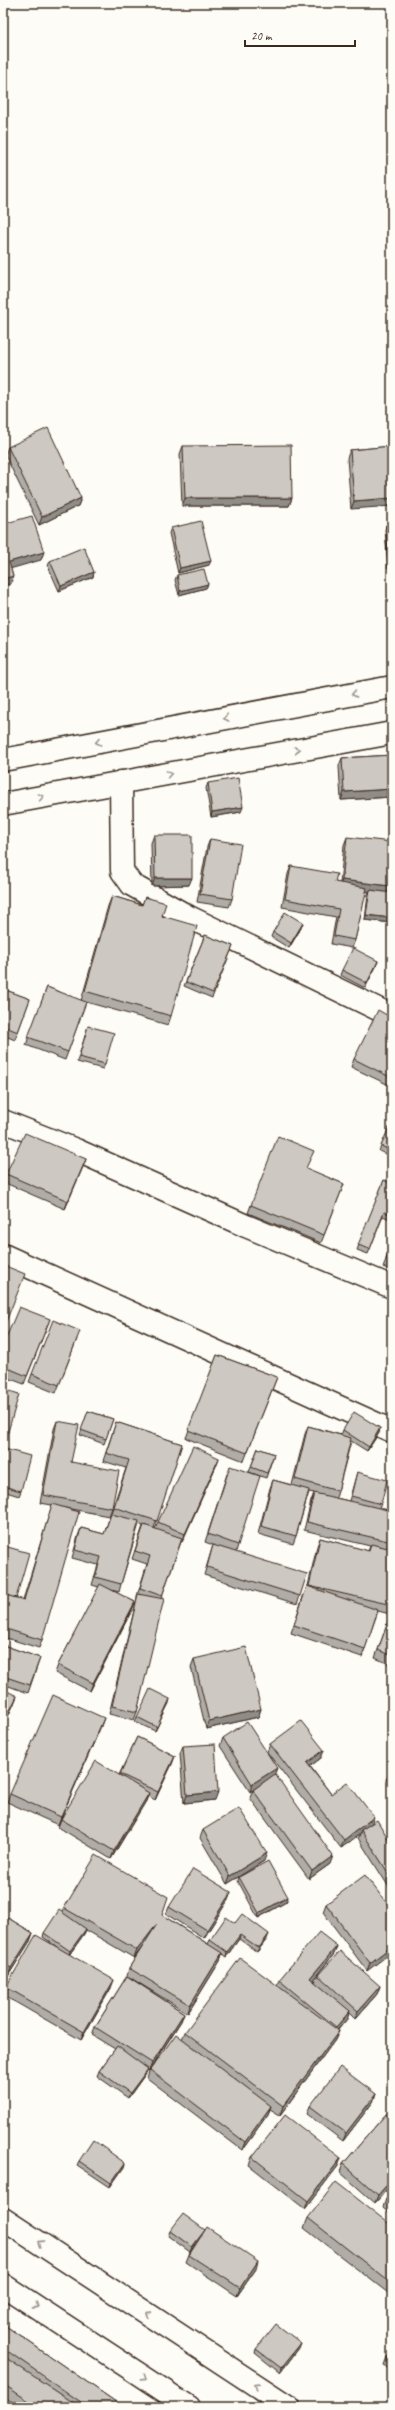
<svg xmlns="http://www.w3.org/2000/svg" width="395" height="2410" viewBox="0 0 395 2410" font-family="Caveat,sans-serif">
<style>
.lines{fill:none;stroke-linecap:round;stroke-linejoin:round}
.minor-casing{stroke:#3b2a1e;stroke-width:25}
.primary-casing{stroke:#3b2a1e;stroke-width:25}
.minor{stroke:#fdfcf7;stroke-width:22}
.primary{stroke:#fdfcf7;stroke-width:22}
.wall{fill:#b0aca7;stroke:#3b2a1e}
.shaded-wall{fill:#908c88;stroke:#3b2a1e}
.building{fill:#cdc8c2;stroke:#3b2a1e}
.oneway{stroke:#9c938a}
</style>
<rect width="100%" height="100%" fill="#fdfcf7"/>
<filter id="ink" filterUnits="userSpaceOnUse"><feTurbulence type="fractalNoise" baseFrequency=".025" numOctaves="2"/><feDisplacementMap in="SourceGraphic" scale="8" xChannelSelector="R" yChannelSelector="G"/><feConvolveMatrix kernelMatrix="1 2 1 2 8 2 1 2 1" color-interpolation-filters="sRGB"/></filter>
<g filter="url(#ink)">
<g class="lines">
<defs>
<g id="minor">
<path d="M121,782L122,871L132,885L189,917L392,1016"/>
<path d="M3,1121L76,1150L246,1226L392,1287"/>
<path d="M3,1255L392,1431"/>
<path d="M3,2219L289,2407"/>
<path d="M3,2285L189,2407"/>
</g>
<g id="primary">
<path d="M3,760L392,687"/>
<path d="M3,804L392,733"/>
</g>
</defs>
<use href="#minor" class="minor-casing"/>
<use href="#primary" class="primary-casing"/>
<use href="#minor" class="minor"/>
<use href="#primary" class="primary"/>
</g>
<g class="wall">
<path d="M183,446L292,498L289,506H182L180,454Z"/>
<path d="M392,446L351,509L347,458L350,450Z"/>
<path d="M8,447L81,498L78,506L39,525L5,455Z"/>
<path d="M386,525L392,568H388L385,530Z"/>
<path d="M171,528L209,565L178,573L169,533Z"/>
<path d="M50,561L94,572L93,577L59,591L48,566Z"/>
<path d="M177,575L208,584L206,588L179,595L175,580Z"/>
<path d="M392,755V797L341,800L339,766L342,758Z"/>
<path d="M208,783L241,812L211,817L206,788Z"/>
<path d="M154,835L189,885L152,886L151,843Z"/>
<path d="M347,837L390,886L387,892L392,893V923L365,920L368,894L369,892L366,891L355,940L352,948L331,944L336,917L282,907L288,874L291,866L335,882L340,883L344,845Z"/>
<path d="M210,839L232,899L229,907L197,902L207,847Z"/>
<path d="M112,896L142,905L145,897L162,916L171,1016L168,1025L86,1002L65,1060L26,1045L47,987L81,1001L108,906Z"/>
<path d="M301,928L289,948L271,937L273,932Z"/>
<path d="M205,935L233,946L212,998L184,986Z"/>
<path d="M378,961L365,988L340,975L342,970Z"/>
<path d="M3,989L30,999L15,1040L3,1035Z"/>
<path d="M392,1018V1084L391,1086L351,1067L354,1059Z"/>
<path d="M88,1026L105,1064L103,1069L77,1062Z"/>
<path d="M392,1121V1157L379,1151Z"/>
<path d="M86,1159L65,1209L3,1182L6,1174Z"/>
<path d="M307,1169L344,1184L321,1243L248,1213L251,1205Z"/>
<path d="M384,1180L392,1184V1220L383,1216L368,1254L357,1250Z"/>
<path d="M392,1244V1271L383,1267Z"/>
<path d="M50,1319L24,1384L3,1376V1336L6,1338Z"/>
<path d="M77,1339L56,1393L29,1382L32,1374Z"/>
<path d="M217,1355L277,1377L244,1461L186,1438Z"/>
<path d="M88,1411L113,1419L104,1444L80,1435Z"/>
<path d="M57,1421L71,1462L112,1508L109,1516L60,1507L42,1640L39,1648L3,1637V1548L16,1598L23,1600L52,1505L40,1503L54,1429Z"/>
<path d="M116,1422L182,1444L154,1528L155,1529L158,1522L219,1458L216,1466L182,1542H181L161,1599L137,1712L134,1720L109,1714L136,1602L137,1597V1596L147,1564L132,1559L143,1526L139,1524L121,1584L119,1592L111,1590L135,1602L132,1610L90,1691L55,1673L58,1665L99,1587L92,1585L98,1565L72,1558L78,1536L81,1528L104,1534L126,1468L103,1461Z"/>
<path d="M308,1426L341,1435L343,1430L380,1428L379,1433L367,1451L351,1441L338,1491L336,1498L349,1501L357,1472L381,1504L379,1508L392,1511V1608L390,1614L378,1611L362,1657L291,1633L304,1594L308,1586L317,1546L320,1538L368,1551L370,1546L304,1530L311,1501L314,1493L309,1492L296,1536L293,1544L258,1534L270,1488L273,1480L292,1485L305,1434Z"/>
<path d="M258,1448L274,1454L266,1478L249,1472Z"/>
<path d="M5,1449L21,1491L19,1496L3,1491V1455Z"/>
<path d="M227,1474L238,1545L236,1552L300,1596L297,1604L204,1575L213,1545L205,1542Z"/>
<path d="M389,1619L392,1620V1665L375,1658Z"/>
<path d="M3,1645L40,1658L28,1693L3,1684Z"/>
<path d="M194,1659L261,1709L258,1717L206,1729L191,1667Z"/>
<path d="M169,1703L155,1731L135,1722L137,1717Z"/>
<path d="M101,1726L58,1825L7,1802L10,1794Z"/>
<path d="M137,1737L175,1756L172,1764L155,1800L148,1796L146,1801L111,1859L58,1827L61,1819L119,1775Z"/>
<path d="M223,1738L275,1775L330,1864L309,1879L250,1798L253,1790L256,1788L250,1792L220,1746Z"/>
<path d="M270,1744L324,1750L321,1758L310,1766L331,1794L372,1823L392,1845V1892L358,1838L360,1834L341,1848L267,1752Z"/>
<path d="M183,1746L215,1800L184,1803L180,1753Z"/>
<path d="M392,1770V1785L386,1780L388,1776Z"/>
<path d="M203,1830L264,1861L227,1884L200,1838Z"/>
<path d="M239,1877L288,1897L286,1902L258,1918L238,1881Z"/>
<path d="M231,1892L228,1900L204,1938L166,1914L169,1907Z"/>
<path d="M326,1904L392,1910L367,1971L323,1912Z"/>
<path d="M64,1908L162,1915L208,1944L210,1940L235,1923L267,1939L257,1952L239,1939L226,1957L222,1954L220,1961L188,2013L129,1977L184,2013L181,2021L155,2062L182,2039L185,2032L277,1985L279,1980L337,1946L334,1954L313,1980L315,1982L318,1975L380,1986L377,1994L355,2019L349,2013L347,2019L338,2030L339,2031L335,2040L280,2115L270,2109L268,2114L242,2150L147,2078L149,2071L147,2070L146,2073L128,2098L97,2076L99,2071L115,2049L92,2035L95,2027L127,1976L129,1968L141,1949L134,1958L86,1930L84,1934L69,1955L111,1988L81,2040L3,1995L6,1987L57,1947L43,1937L44,1933L62,1912Z"/>
<path d="M3,1915L33,1933L30,1941L8,1976L3,1973Z"/>
<path d="M376,2094L373,2102L343,2141L307,2114L310,2106Z"/>
<path d="M392,2107V2184L375,2203L340,2172L343,2164Z"/>
<path d="M252,2157L341,2158L338,2166L305,2209L249,2165Z"/>
<path d="M79,2161L125,2163L124,2167L110,2187L77,2165Z"/>
<path d="M392,2193V2215L383,2207L386,2199Z"/>
<path d="M308,2218L392,2226V2296L304,2228Z"/>
<path d="M170,2231L256,2269L237,2296L186,2262L190,2252L168,2236Z"/>
<path d="M3,2324L123,2407H20L3,2396Z"/>
<path d="M299,2348L280,2373L255,2353L256,2349Z"/>
<path d="M392,2351V2371L384,2366L387,2358Z"/>
</g>
<g class="shaded-wall">
<path d="M81,498L78,506L39,525L42,517Z"/>
<path d="M185,498H292L289,506H182Z"/>
<path d="M392,498V506L351,509L354,501Z"/>
<path d="M44,552L41,560L6,570L9,562Z"/>
<path d="M211,561L209,565L178,573L180,568Z"/>
<path d="M389,563H392V568H388Z"/>
<path d="M94,572L93,577L59,591L61,586Z"/>
<path d="M13,576L11,584L3,586V579Z"/>
<path d="M208,584L206,588L179,595L180,591Z"/>
<path d="M392,789V797L341,800L344,792Z"/>
<path d="M243,807L241,812L211,817L212,812Z"/>
<path d="M155,878H192L189,885L152,886Z"/>
<path d="M342,880L390,886L387,894L370,890L369,892L339,888Z"/>
<path d="M366,915L392,918V923L365,920Z"/>
<path d="M303,923L301,928L289,948L291,943Z"/>
<path d="M378,961L377,965L365,988L367,983Z"/>
<path d="M86,1159L83,1167L65,1209L68,1201Z"/>
<path d="M380,1428L379,1433L367,1451L369,1447Z"/>
<path d="M219,1458L216,1466L182,1542L185,1534Z"/>
<path d="M135,1602L132,1610L90,1691L93,1683Z"/>
<path d="M17,1696L14,1704L3,1727V1725Z"/>
<path d="M170,1699L169,1703L155,1731L157,1727Z"/>
<path d="M261,1709L258,1717L206,1729L209,1721Z"/>
<path d="M104,1718L101,1726L58,1825L61,1817Z"/>
<path d="M324,1750L321,1758L304,1771L307,1763Z"/>
<path d="M175,1756L172,1764L155,1800L158,1792Z"/>
<path d="M277,1768L274,1776L250,1792L252,1784Z"/>
<path d="M218,1792L215,1800L184,1803L187,1795Z"/>
<path d="M149,1793L146,1801L111,1859L114,1851Z"/>
<path d="M374,1817L371,1825L361,1830L360,1834L341,1848L344,1840Z"/>
<path d="M267,1853L264,1861L227,1884L230,1876Z"/>
<path d="M333,1856L330,1864L309,1879L312,1871Z"/>
<path d="M231,1892L228,1900L204,1938L207,1930Z"/>
<path d="M288,1897L286,1902L258,1918L259,1913Z"/>
<path d="M157,1924L154,1932L134,1958L137,1950Z"/>
<path d="M86,1929L84,1934L69,1955L70,1951Z"/>
<path d="M33,1933L30,1941L8,1976L11,1968Z"/>
<path d="M269,1934L267,1939L257,1952L259,1948Z"/>
<path d="M240,1935L239,1939L226,1957L227,1952Z"/>
<path d="M337,1946L334,1954L308,1986L310,1978Z"/>
<path d="M392,1946V1952L367,1971L370,1963Z"/>
<path d="M222,1953L220,1961L188,2013L190,2005Z"/>
<path d="M114,1980L111,1988L81,2040L84,2032Z"/>
<path d="M380,1986L377,1994L355,2019L358,2011Z"/>
<path d="M350,2011L347,2019L333,2035L336,2027Z"/>
<path d="M184,2013L181,2021L149,2071L152,2063Z"/>
<path d="M339,2031L335,2040L280,2115L283,2106Z"/>
<path d="M148,2069L146,2073L128,2098L130,2093Z"/>
<path d="M376,2094L373,2102L343,2141L346,2133Z"/>
<path d="M271,2106L268,2114L242,2150L245,2142Z"/>
<path d="M341,2158L338,2166L305,2209L308,2201Z"/>
<path d="M125,2163L124,2167L110,2187L111,2183Z"/>
<path d="M392,2179V2184L375,2203L378,2195Z"/>
<path d="M205,2230L203,2235L190,2252L192,2247Z"/>
<path d="M258,2261L256,2269L237,2296L240,2288Z"/>
<path d="M301,2343L299,2348L280,2373L281,2368Z"/>
</g>
<g class="building">
<path d="M48,428L81,498L42,517L8,447Z"/>
<path d="M291,445L292,498H185L183,446Z"/>
<path d="M392,446V498L354,501L350,450Z"/>
<path d="M32,516L44,552L9,562L13,576L3,579V524Z"/>
<path d="M201,521L211,561L180,568L171,528Z"/>
<path d="M386,525H392V563H389Z"/>
<path d="M84,547L94,572L61,586L50,561Z"/>
<path d="M204,569L208,584L180,591L177,575Z"/>
<path d="M392,755V789L344,792L342,758Z"/>
<path d="M238,778L243,807L212,812L208,783Z"/>
<path d="M154,835H192V878H155Z"/>
<path d="M347,837L392,842V865L390,886L342,880Z"/>
<path d="M210,839L241,844L232,899L200,894Z"/>
<path d="M291,866L337,874L335,882L367,888L355,940L334,936L339,909L285,899Z"/>
<path d="M370,890L392,893V918L366,915Z"/>
<path d="M112,896L142,905L145,897L166,903L162,916L197,926L171,1016L85,991Z"/>
<path d="M285,912L303,923L291,943L273,932Z"/>
<path d="M205,935L233,946L213,993L186,982Z"/>
<path d="M353,948L378,961L367,983L342,970Z"/>
<path d="M47,987L86,1002L68,1052L28,1037Z"/>
<path d="M3,989L30,999L18,1032L3,1026Z"/>
<path d="M378,1010L392,1018V1078L354,1059Z"/>
<path d="M88,1026L114,1033L105,1064L79,1057Z"/>
<path d="M392,1121V1151L381,1146Z"/>
<path d="M25,1133L86,1159L68,1201L6,1174Z"/>
<path d="M278,1136L314,1151L306,1168L344,1184L324,1235L251,1205Z"/>
<path d="M384,1180L392,1184V1215L384,1212L370,1249L358,1245Z"/>
<path d="M392,1244V1262L386,1259Z"/>
<path d="M3,1265L25,1274L3,1329Z"/>
<path d="M19,1307L50,1319L27,1376L3,1366V1336L6,1338Z"/>
<path d="M53,1320L80,1331L59,1385L32,1374Z"/>
<path d="M217,1355L277,1377L247,1453L188,1430Z"/>
<path d="M3,1389L19,1394L3,1449Z"/>
<path d="M88,1411L113,1419L106,1439L81,1430Z"/>
<path d="M354,1412L380,1428L369,1447L343,1430Z"/>
<path d="M57,1421L79,1425L71,1462L119,1471L112,1508L43,1495Z"/>
<path d="M116,1422L182,1444L157,1521L114,1507L129,1460L106,1453Z"/>
<path d="M308,1426L351,1438L338,1491L295,1479Z"/>
<path d="M193,1446L219,1458L185,1534L158,1522Z"/>
<path d="M258,1448L274,1454L267,1473L251,1467Z"/>
<path d="M5,1449L30,1456L21,1491L3,1486V1457Z"/>
<path d="M230,1466L260,1476L238,1545L208,1534Z"/>
<path d="M357,1472L387,1480L381,1504L351,1496Z"/>
<path d="M273,1480L309,1490L296,1536L261,1526Z"/>
<path d="M314,1493L392,1511V1542L307,1522Z"/>
<path d="M52,1504L79,1512L42,1640L3,1628V1594L24,1600Z"/>
<path d="M111,1514L139,1521L121,1584L95,1577L101,1557L75,1550L81,1528L104,1534Z"/>
<path d="M144,1525L182,1538L162,1596L140,1588L150,1556L135,1551Z"/>
<path d="M320,1538L369,1551L371,1544L392,1549V1605L309,1586Z"/>
<path d="M213,1545L307,1574L300,1596L207,1567Z"/>
<path d="M4,1546L29,1553L16,1598L3,1594V1549Z"/>
<path d="M100,1584L135,1602L93,1683L58,1665Z"/>
<path d="M307,1586L378,1610L365,1649L294,1625Z"/>
<path d="M138,1594L164,1599L137,1712L112,1706Z"/>
<path d="M389,1619L392,1620V1656L378,1650Z"/>
<path d="M3,1645L40,1658L30,1685L3,1676Z"/>
<path d="M246,1647L261,1709L209,1721L194,1659Z"/>
<path d="M3,1689L17,1696L3,1725Z"/>
<path d="M150,1689L170,1699L157,1727L137,1717Z"/>
<path d="M53,1695L104,1718L61,1817L10,1794Z"/>
<path d="M301,1721L324,1750L307,1763L331,1794L347,1782L374,1817L344,1840L270,1744Z"/>
<path d="M247,1722L277,1768L252,1784L223,1738Z"/>
<path d="M137,1737L175,1756L158,1792L120,1774Z"/>
<path d="M215,1744L218,1792L187,1795L183,1746Z"/>
<path d="M96,1761L149,1793L114,1851L61,1819Z"/>
<path d="M392,1770V1779L388,1776Z"/>
<path d="M275,1774L333,1856L312,1871L253,1790Z"/>
<path d="M239,1808L267,1853L230,1876L203,1830Z"/>
<path d="M377,1820L392,1845V1879L361,1830Z"/>
<path d="M96,1855L168,1897L162,1915L222,1953L190,2005L129,1968L157,1924L137,1950L64,1908Z"/>
<path d="M268,1861L288,1897L259,1913L239,1877Z"/>
<path d="M193,1869L231,1892L207,1930L169,1907Z"/>
<path d="M365,1875L392,1910V1946L370,1963L326,1904Z"/>
<path d="M59,1910L86,1929L70,1951L44,1933Z"/>
<path d="M242,1914L269,1934L259,1948L240,1935L227,1952L210,1940L226,1917L235,1923Z"/>
<path d="M3,1915L33,1933L11,1968L3,1963Z"/>
<path d="M319,1932L337,1946L310,1978L350,2011L336,2027L279,1980Z"/>
<path d="M36,1935L114,1980L84,2032L6,1987Z"/>
<path d="M340,1951L380,1986L358,2011L318,1975Z"/>
<path d="M240,1958L339,2031L283,2106L185,2032Z"/>
<path d="M127,1976L184,2013L152,2063L95,2027Z"/>
<path d="M176,2034L271,2106L245,2142L150,2070Z"/>
<path d="M117,2046L148,2069L130,2093L99,2071Z"/>
<path d="M340,2067L376,2094L346,2133L310,2106Z"/>
<path d="M392,2107V2179L378,2195L343,2164Z"/>
<path d="M285,2115L341,2158L308,2201L252,2157Z"/>
<path d="M93,2140L125,2163L111,2183L79,2161Z"/>
<path d="M336,2182L392,2226V2284L308,2218Z"/>
<path d="M392,2193V2205L386,2199Z"/>
<path d="M183,2214L205,2230L192,2247L170,2231Z"/>
<path d="M207,2227L258,2261L240,2288L189,2255Z"/>
<path d="M3,2324L123,2407H88L3,2348Z"/>
<path d="M276,2324L301,2343L281,2368L256,2349Z"/>
<path d="M392,2351V2361L387,2358Z"/>
<path d="M3,2356L80,2407H38L3,2384Z"/>
</g>
<defs><path id="oneway-chevron" d="M-2-3.5L2.5 0L-2 3.5" fill="none" stroke-width="1.6" stroke-linecap="round" stroke-linejoin="round"/></defs>
<g class="oneway">
<use href="#oneway-chevron" transform="translate(354 694) rotate(169)"/>
<use href="#oneway-chevron" transform="translate(226 718) rotate(169)"/>
<use href="#oneway-chevron" transform="translate(98 742) rotate(169)"/>
<use href="#oneway-chevron" transform="translate(297 750) rotate(-10)"/>
<use href="#oneway-chevron" transform="translate(169 774) rotate(-10)"/>
<use href="#oneway-chevron" transform="translate(41 797) rotate(-10)"/>
<use href="#oneway-chevron" transform="translate(40 2243) rotate(-147)"/>
<use href="#oneway-chevron" transform="translate(36 2306) rotate(33)"/>
<use href="#oneway-chevron" transform="translate(148 2314) rotate(-147)"/>
<use href="#oneway-chevron" transform="translate(144 2378) rotate(33)"/>
<use href="#oneway-chevron" transform="translate(257 2386) rotate(-147)"/>
</g>
</g>
<rect width="395" height="2410" fill="none" stroke="#fdfcf7" stroke-width="16"/>
<rect x="8" y="8" width="379" height="2394" fill="none" stroke="#3b2a1e" stroke-width="1.5" filter="url(#ink)"/>
<path d="M245 40v6h110v-6" fill="none" stroke="#3b2a1e" stroke-width="2"/>
<text x="251" y="40" font-size="12" fill="#3b2a1e" stroke="#fdfcf7" stroke-width="3" paint-order="stroke">20 m</text>
</svg>
